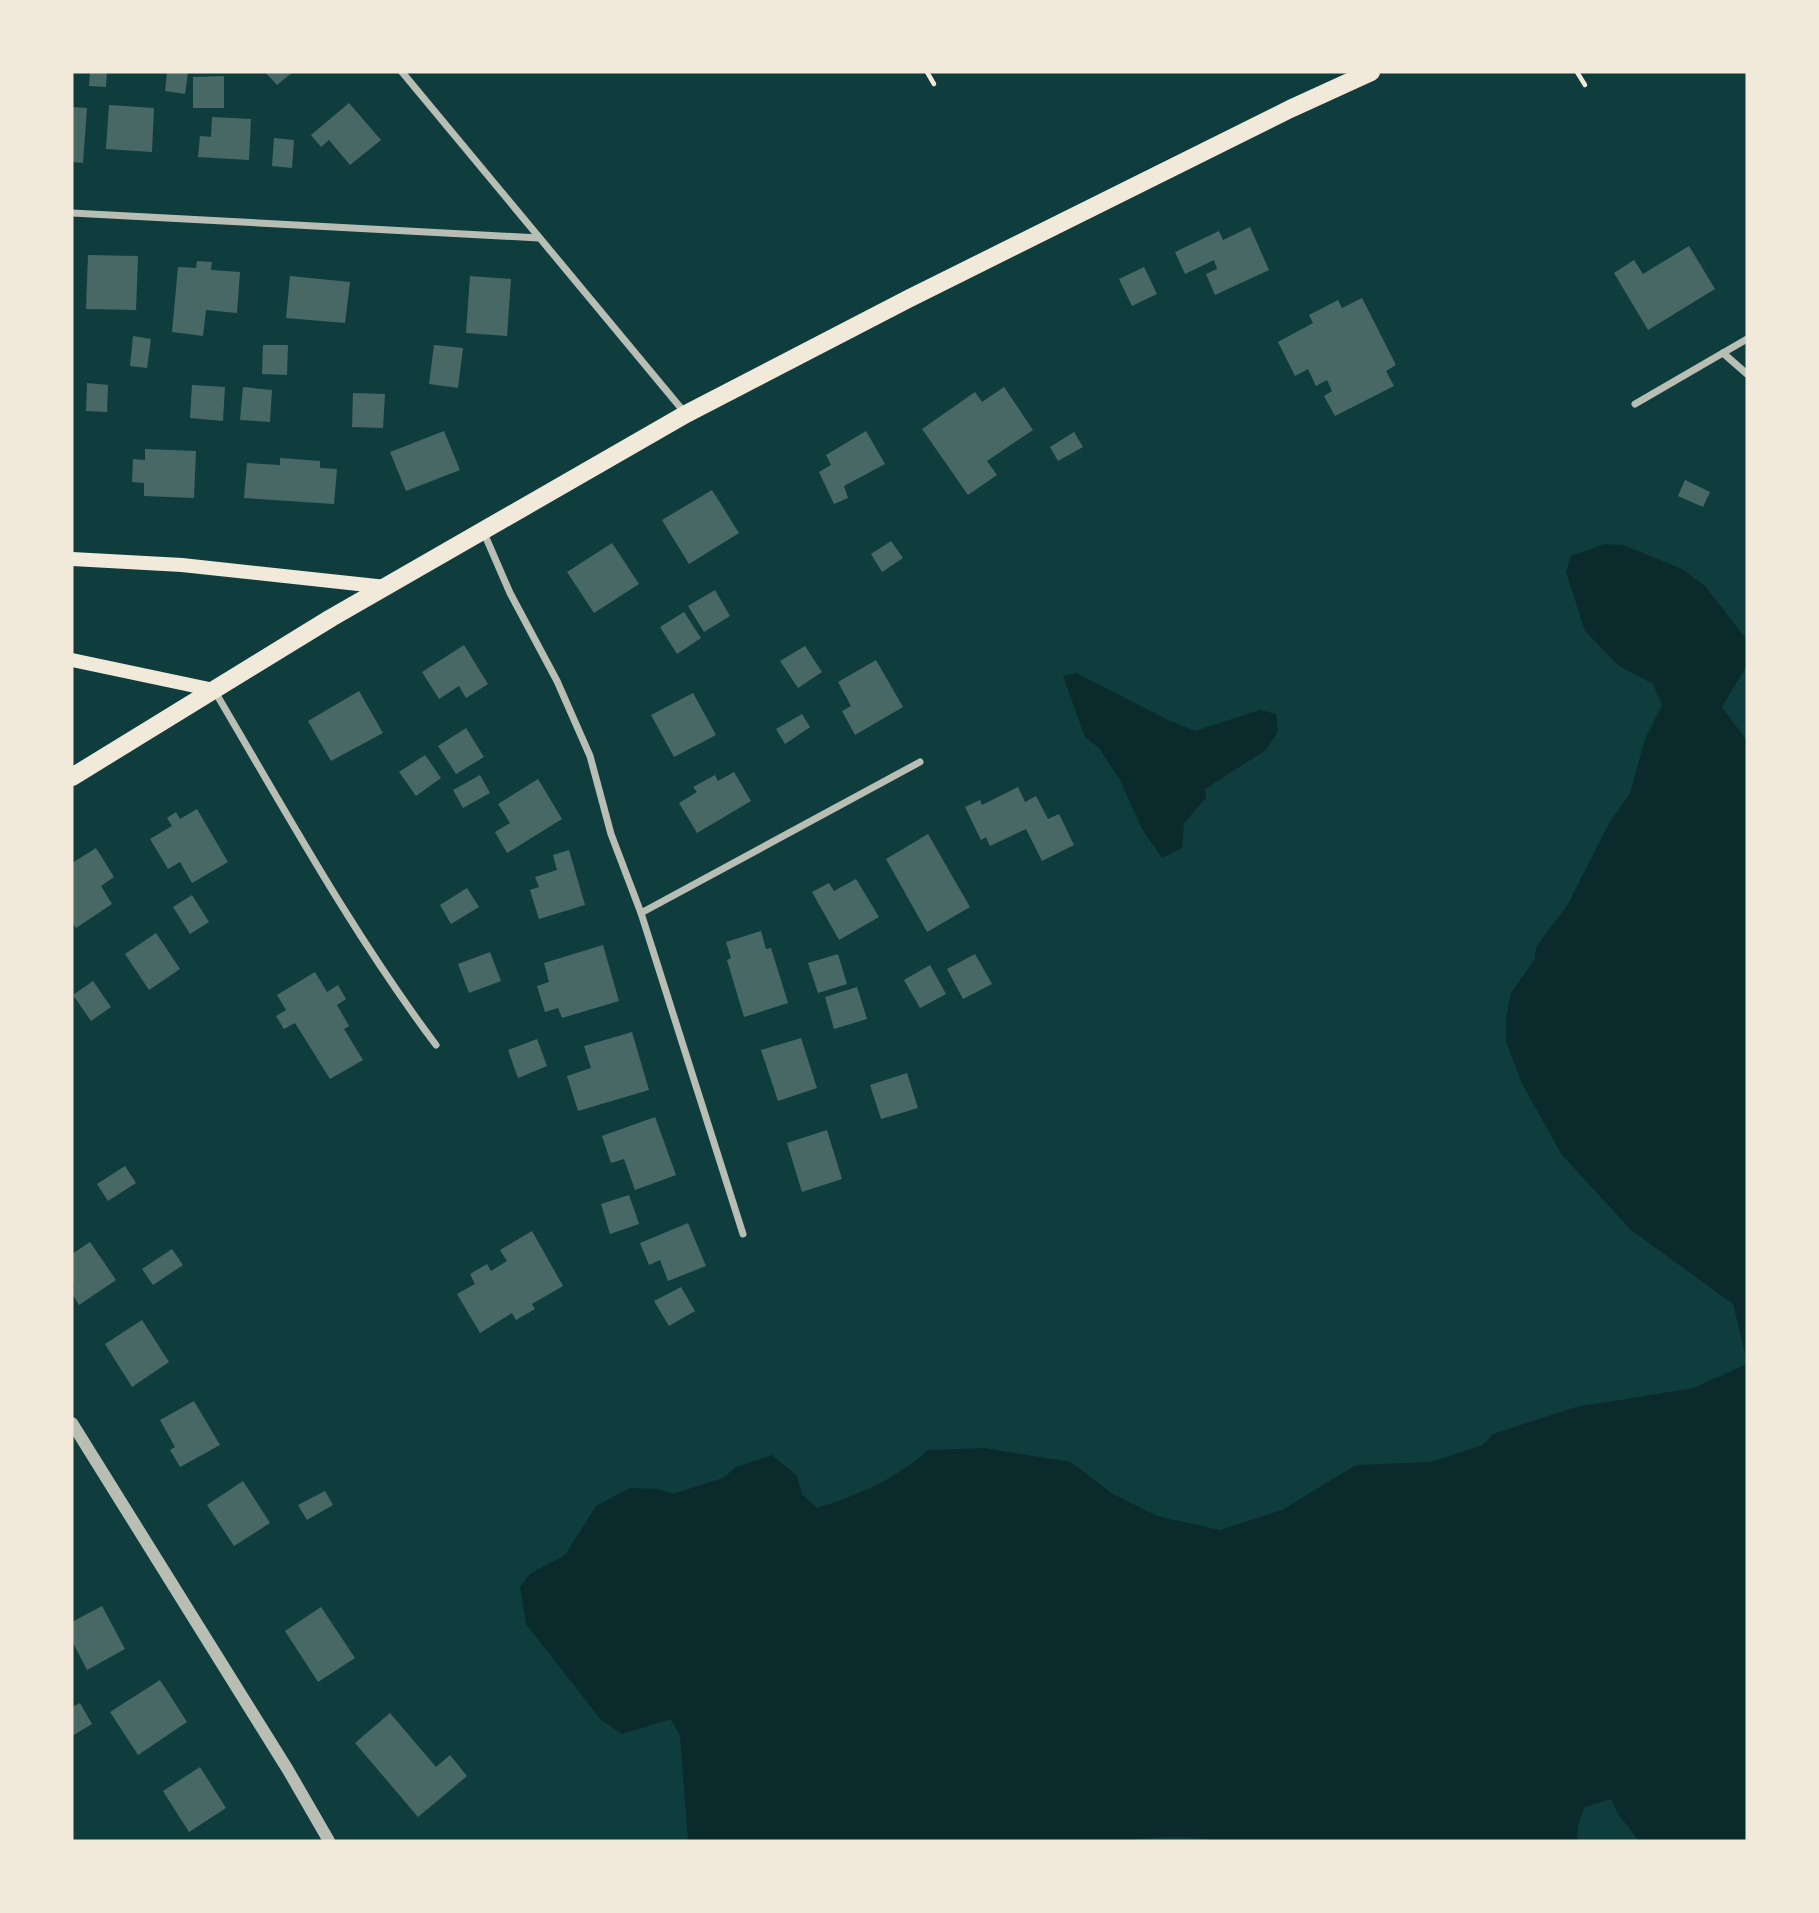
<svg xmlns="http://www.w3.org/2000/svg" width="1819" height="1913" viewBox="0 0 1819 1913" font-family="'Crimson Pro',serif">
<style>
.water{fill:#0a2a2b}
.building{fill:#486865}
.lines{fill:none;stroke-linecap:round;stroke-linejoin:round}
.path{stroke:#f1e9da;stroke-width:4.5}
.minor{stroke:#b8beb3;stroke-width:7}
.tertiary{stroke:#b8beb3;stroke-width:12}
.secondary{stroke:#f1e9da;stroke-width:14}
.primary{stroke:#f1e9da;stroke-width:18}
</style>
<rect width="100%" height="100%" fill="#0f3d3e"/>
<g class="water">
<path d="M1605,544L1623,545L1682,569L1705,586L1747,640V665L1722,707L1747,741V1841H1639L1618,1814L1611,1799L1585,1807L1578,1825L1577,1841H1220C1188,1835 1155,1837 1123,1841H688L680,1736L671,1719L622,1734L601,1720L526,1624L520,1587L530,1574L565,1555L596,1506L630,1488L659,1489L673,1494L723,1478L736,1467L772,1455L797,1476L802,1494L817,1508C856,1496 897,1479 928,1450L984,1448L1071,1462L1111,1493L1157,1516L1220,1530L1282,1510L1356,1465L1431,1462L1483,1445L1493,1434L1576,1407L1694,1388L1742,1366L1747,1361L1733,1304L1631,1230L1562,1155L1522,1084L1506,1042V1017L1511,993L1535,959L1536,947L1568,904L1608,825L1630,793L1645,739L1662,705L1653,684L1619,666L1585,631L1566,572L1571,556Z"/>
<path d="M1076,673L1168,720L1195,731L1260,710L1276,714L1278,731L1266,750L1205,789L1206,798L1184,823L1182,848L1162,858L1142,829L1120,780L1099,748L1085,737L1063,676Z"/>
</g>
<g class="building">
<path d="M90,72H107L106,87L89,86Z"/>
<path d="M167,72H188L185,94L165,91Z"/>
<path d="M265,72H293L277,85Z"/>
<path d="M224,76V108H193V77Z"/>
<path d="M349,103L381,140L350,165L329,140L321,147L311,135Z"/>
<path d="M109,105L154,108L152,152L106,149Z"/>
<path d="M72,107L87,108L83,163L72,162Z"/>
<path d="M212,117L251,119L249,160L198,157L200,136L211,137Z"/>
<path d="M274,138L294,140L292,168L272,166Z"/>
<path d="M1250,227L1269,270L1215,295L1206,274L1217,269L1214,260L1185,274L1175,252L1219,231L1223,240Z"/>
<path d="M1689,246L1715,289L1648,330L1614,273L1634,260L1643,274Z"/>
<path d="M88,255L138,256L136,310L86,309Z"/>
<path d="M197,261L212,262L211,270L240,272L237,313L206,310L203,336L172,332L178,267L196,268Z"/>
<path d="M1144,267L1157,294L1132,306L1119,279Z"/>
<path d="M290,276L350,282L345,323L286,318Z"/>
<path d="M470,276L511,279L507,336L466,333Z"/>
<path d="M1362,298L1396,365L1386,371L1394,386L1335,416L1324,396L1332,391L1327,380L1316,386L1308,369L1295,376L1278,342L1313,323L1309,315L1338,300L1342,308Z"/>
<path d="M133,336L151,339L147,368L130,366Z"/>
<path d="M263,345H288L287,375L262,374Z"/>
<path d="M434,345L463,348L458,388L429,384Z"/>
<path d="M87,383L108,385L107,412L86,411Z"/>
<path d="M192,385L225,387L223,421L190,418Z"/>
<path d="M243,387L272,390L270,422L240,420Z"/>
<path d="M1004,387L1033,430L987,461L997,475L968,495L922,429L975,392L982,402Z"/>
<path d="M353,393L385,394L383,428L352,427Z"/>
<path d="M444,431L460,470L406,491L390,452Z"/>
<path d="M866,431L885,464L844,486L848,498L834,504L819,472L831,465L826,455Z"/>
<path d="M1074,432L1083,447L1058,461L1050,447Z"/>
<path d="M145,449L196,451L194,498L144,496V483L132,482L133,459L145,460Z"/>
<path d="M280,458L320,461V468L337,469L334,504L244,498L247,463L280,465Z"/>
<path d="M1685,480L1710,492L1703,507L1678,496Z"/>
<path d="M712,490L739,533L689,564L662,520Z"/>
<path d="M891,541L903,558L882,572L871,554Z"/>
<path d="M612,543L639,584L594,613L567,572Z"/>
<path d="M715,590L730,616L704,632L688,606Z"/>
<path d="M684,612L701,638L677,654L660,627Z"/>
<path d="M464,645L488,684L466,698L459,686L439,699L422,672Z"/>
<path d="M805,646L822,672L798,688L780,661Z"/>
<path d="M876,660L903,707L855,735L842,711L851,706L838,682Z"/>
<path d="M359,691L383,733L331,761L308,721Z"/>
<path d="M693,693L716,735L674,757L651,715Z"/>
<path d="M802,714L810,727L785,744L776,729Z"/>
<path d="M466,728L484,757L456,774L438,746Z"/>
<path d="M425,755L441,778L416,796L399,772Z"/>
<path d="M734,772L751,801L697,833L679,803L697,792L693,787L715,775L718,781Z"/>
<path d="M480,775L490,793L463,808L453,790Z"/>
<path d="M538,779L562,819L507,853L495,832L510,823L498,804Z"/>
<path d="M1018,787L1025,802L1036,796L1048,819L1059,814L1074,845L1042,861L1026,829L990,846L986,837L981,840L965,807L980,800L982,805Z"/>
<path d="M197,809L228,862L192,883L180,862L168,869L150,839L172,826L167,818L176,812L180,819Z"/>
<path d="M928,834L970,907L927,932L886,859Z"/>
<path d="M96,848L114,877L101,886L112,904L76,928L72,922V863Z"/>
<path d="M569,850L585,905L539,919L530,890L539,887L535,877L557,870L553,855Z"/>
<path d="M856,879L879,917L839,940L812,892L829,883L834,891Z"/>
<path d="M467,888L479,907L451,924L440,905Z"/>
<path d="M192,895L209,922L190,934L173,907Z"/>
<path d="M761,931L766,949L771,948L788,1003L744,1017L727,960L731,958L726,942Z"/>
<path d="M156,933L180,969L149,990L125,954Z"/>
<path d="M603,945L619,1001L562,1018L558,1008L545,1012L537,986L549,982L544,963Z"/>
<path d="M490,952L501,981L469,993L458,964Z"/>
<path d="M838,954L847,984L818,993L808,963Z"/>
<path d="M975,954L992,984L963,999L947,969Z"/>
<path d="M930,965L946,994L920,1008L904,980Z"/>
<path d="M315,972L327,992L338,985L346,999L337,1005L349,1026L344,1029L363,1060L330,1079L295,1023L284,1029L276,1016L286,1010L277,995Z"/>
<path d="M93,981L111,1007L91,1021L73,995Z"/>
<path d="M857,987L867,1019L834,1029L825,997Z"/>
<path d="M632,1032L649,1090L578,1111L567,1076L591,1068L584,1046Z"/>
<path d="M801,1038L817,1088L778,1101L761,1050Z"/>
<path d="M537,1039L547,1066L518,1078L508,1050Z"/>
<path d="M907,1073L918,1108L881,1119L870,1085Z"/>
<path d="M655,1117L676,1175L635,1190L624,1159L611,1163L602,1136Z"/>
<path d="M827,1130L842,1179L802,1192L787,1143Z"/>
<path d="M125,1166L136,1183L108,1201L97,1184Z"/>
<path d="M629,1195L639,1224L610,1234L601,1204Z"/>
<path d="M688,1223L706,1266L668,1281L660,1260L649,1265L640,1243Z"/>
<path d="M532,1231L563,1286L532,1304L535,1309L516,1320L512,1313L480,1333L457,1294L475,1284L470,1274L487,1264L491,1271L507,1261L500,1250Z"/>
<path d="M90,1242L116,1280L79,1305L72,1293V1288L74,1287L72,1283V1254Z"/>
<path d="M172,1249L183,1265L153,1285L142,1269Z"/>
<path d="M681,1287L695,1311L669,1326L654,1301Z"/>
<path d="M142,1320L169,1362L132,1387L105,1344Z"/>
<path d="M194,1401L220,1445L180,1467L170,1450L175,1447L160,1420Z"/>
<path d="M243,1481L270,1523L234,1546L207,1505Z"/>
<path d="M325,1491L333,1505L307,1520L298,1505Z"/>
<path d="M102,1606L125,1649L87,1670L72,1641V1622Z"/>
<path d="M321,1607L355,1658L318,1682L285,1631Z"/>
<path d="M160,1680L187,1722L138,1755L110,1712Z"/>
<path d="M80,1703L92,1724L72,1736V1707Z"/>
<path d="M390,1713L436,1767L450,1755L467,1776L418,1817L355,1743Z"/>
<path d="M200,1767L226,1808L189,1832L163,1791Z"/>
</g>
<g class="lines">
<g class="path">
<path d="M927,72L934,84"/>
<path d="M1577,72L1585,85"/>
</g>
<g class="minor">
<path d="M402,72L685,413"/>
<path d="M72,213L539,238"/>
<path d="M1723,353L1747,374"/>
<path d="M1635,404L1747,339"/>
<path d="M484,533L510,593L557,681L590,756L611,834L641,913L743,1234"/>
<path d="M214,690C285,810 352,933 436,1045"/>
<path d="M641,913L920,762"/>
</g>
<path class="tertiary" d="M72,1423L288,1770L329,1841"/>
<g class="secondary">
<path d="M72,559L182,565L386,587"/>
<path d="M72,660L214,690"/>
</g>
<path class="primary" d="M72,777L331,618L686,414L908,299L1290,109L1371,72"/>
</g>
<rect width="1819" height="1913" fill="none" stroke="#f1e9da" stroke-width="147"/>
</svg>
